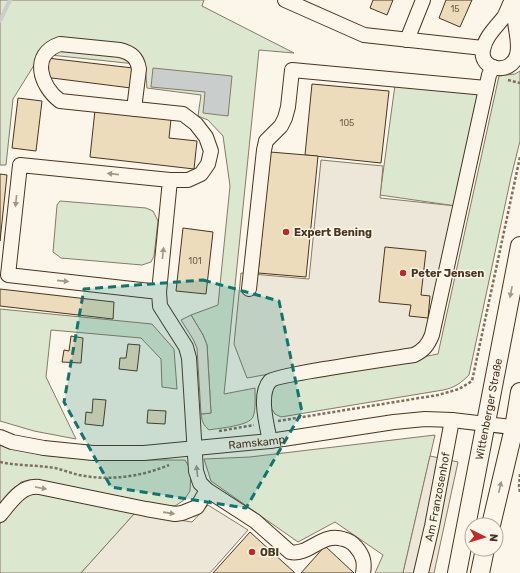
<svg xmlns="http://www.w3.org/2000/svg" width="520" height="573" viewBox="0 0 520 573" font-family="Rubik,sans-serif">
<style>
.green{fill:#dce7d0;stroke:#887966}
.parking{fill:#ede7d9;stroke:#887966}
.water{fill:#c9cecd;stroke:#887966}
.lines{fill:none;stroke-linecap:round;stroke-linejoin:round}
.stream{stroke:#c9cecd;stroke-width:4}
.building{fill:#ecdcbc;stroke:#4a3520}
.minor-casing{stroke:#4a3520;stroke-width:16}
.major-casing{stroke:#4a3520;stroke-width:20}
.path{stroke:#7f6f5c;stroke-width:2.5;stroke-dasharray:3 2;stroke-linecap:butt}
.minor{stroke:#fbf6e9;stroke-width:14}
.major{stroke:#fbf6e9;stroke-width:18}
.oneway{fill:#a29684}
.marked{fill:#0f766e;fill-opacity:0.2;stroke:#0f766e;stroke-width:3;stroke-dasharray:8 5;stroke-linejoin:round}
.poi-dot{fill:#c62828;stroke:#fbf6e9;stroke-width:1.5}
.labels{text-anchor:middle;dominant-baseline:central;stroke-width:3;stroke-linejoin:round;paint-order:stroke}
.number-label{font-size:9px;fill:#725f47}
.poi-label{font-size:11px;font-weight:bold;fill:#4a3520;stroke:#fbf6e9;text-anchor:start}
.street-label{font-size:11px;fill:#4a3520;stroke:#fbf6e9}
</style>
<rect width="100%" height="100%" fill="#fbf6e9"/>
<g class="green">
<path d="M0,0H204L202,6L294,53L259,50L224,394L255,388C255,397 256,409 253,417C249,426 219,428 209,430C203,425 202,421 201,414L211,413L207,345L203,335L191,315L218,305L230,186L223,136L208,120L198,116L201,95L147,88L145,65L41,54L13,99L6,165H0Z"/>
<path d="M520,71V141L511,177L469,375C461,383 454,388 443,390L281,417L275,414L269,405L272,389L277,384L438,354L499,76L515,74Z"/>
<path d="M395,85L473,89L479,97L456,206L380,195Z"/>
<path d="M60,201L146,208L153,211L158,221L154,256L151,262L142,265L61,258L53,252L57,205Z"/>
<path d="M0,309L152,324L174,349L177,389L162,387L161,359L141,338L51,330L46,377L76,439L34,431L0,421Z"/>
<path d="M435,435L403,573H375L383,555L335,522L298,542L211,481L204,459L250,457Z"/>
<path d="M0,444L41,455L92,460H185L191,470L190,491L184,500L175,506H161L29,480L21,482L0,505Z"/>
<path d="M34,492L135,513L81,573H0V524L27,494Z"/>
</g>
<g class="parking">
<path d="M321,160L383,166L380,198L456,206L429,331L420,344L413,348L247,378L234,344L241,273L309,279Z"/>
<path d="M191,315L203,335L207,345L211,413L201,414L197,348L193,339L181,320Z"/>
<path d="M430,456L458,462L434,573H403Z"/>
<path d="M208,505L248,530L210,573H81L135,513L192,522Z"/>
</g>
<path class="water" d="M153,68L232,76L228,116L203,113L205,92L151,87Z"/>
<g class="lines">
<path class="stream" d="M0,21L10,0"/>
</g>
<g class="building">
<path d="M373,0H393L387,15L370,8Z"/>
<path d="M446,0H472L460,27L439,18Z"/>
<path d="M47,58L133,68L131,88L44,77Z"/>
<path d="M312,84L389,91L381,163L305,155Z"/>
<path d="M18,98L42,101L36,151L12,148Z"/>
<path d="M95,110L171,119L169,138L197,141L194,169L90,157Z"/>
<path d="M270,152L318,156L306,277L258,273Z"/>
<path d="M0,174L7,175L0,241Z"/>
<path d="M183,228L213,232L206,294L176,291Z"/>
<path d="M385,247L426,251L421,295L430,296L428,318L409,316L411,305L379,302Z"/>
<path d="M0,289L114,302L113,319L0,306Z"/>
<path d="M71,336L83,338L81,363L62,362L64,350L69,351Z"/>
<path d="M128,344L140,345L137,371L119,369L120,358H126Z"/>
<path d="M93,399L106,400L103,426L85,424L86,412L92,413Z"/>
<path d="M148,410L166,411L165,424L147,423Z"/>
<path d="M250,532L295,573H213Z"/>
<path d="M325,546L354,573H301Z"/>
</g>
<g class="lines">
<defs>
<g id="minor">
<path d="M285,0L364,35L483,48"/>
<path d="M512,0C509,5 507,12 504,17C496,27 485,37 483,50C479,70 511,76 517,55C520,43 516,33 515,21C514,14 514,7 515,0"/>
<path d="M407,40L423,0"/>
<path d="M134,109L139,69C137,57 131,53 120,50L60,44C30,54 40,86 60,101L183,114L196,124L206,137L211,151L208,164L201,174L188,180H170"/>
<path d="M249,289L264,150L266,141L281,126L285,118L288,107L292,70L486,88"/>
<path d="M159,292L8,275L20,165L170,180L159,292L160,306L186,347L189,358L196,471L200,483L207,490L255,521L290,552C309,556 322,532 343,539C348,540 352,542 356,547C363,555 365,562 363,573"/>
<path id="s1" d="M0,437L12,442L44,448L93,453H144L270,441L394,422L425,419L452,420L520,428"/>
<path d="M270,441C267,426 258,394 270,381C276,375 395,358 414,355C424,350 428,345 432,335L489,75L493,67"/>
<path d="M0,515C11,502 21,485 39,487L146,509L175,514L182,513L197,507L207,490"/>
<path id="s2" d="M421,573L432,526L452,420"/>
</g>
<g id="major">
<path d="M491,525L514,428L520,392"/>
<path id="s3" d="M457,573L520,246"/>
<path d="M480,573L485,549"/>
</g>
</defs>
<use href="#minor" class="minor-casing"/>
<use href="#major" class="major-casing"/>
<g class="path">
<path d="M508,80L520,83"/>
<path d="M278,421L438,395L459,389L472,381L520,157"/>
<path d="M219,431L254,425"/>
<path d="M0,462C18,466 37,465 55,468C63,470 71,473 79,475C109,481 140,477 169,465"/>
<path d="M520,474L519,486L520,493"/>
</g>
<use href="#minor" class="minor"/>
<use href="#major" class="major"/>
</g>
<defs><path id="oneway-solid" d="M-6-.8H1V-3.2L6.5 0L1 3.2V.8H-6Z"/></defs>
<g class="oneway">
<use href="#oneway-solid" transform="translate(113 174) rotate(-174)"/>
<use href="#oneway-solid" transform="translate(16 201) rotate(96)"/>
<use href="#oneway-solid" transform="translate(163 253) rotate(-84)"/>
<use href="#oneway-solid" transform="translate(63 281) rotate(6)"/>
<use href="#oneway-solid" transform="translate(511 292) rotate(101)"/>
<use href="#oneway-solid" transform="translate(197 471) rotate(-96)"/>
<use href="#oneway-solid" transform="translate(500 487) rotate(-77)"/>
<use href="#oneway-solid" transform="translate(41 488) rotate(10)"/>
<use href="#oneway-solid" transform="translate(169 513) rotate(8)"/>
</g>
<path class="marked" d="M203,280L279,301L302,412L246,508L111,487L64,402L84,289Z"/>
<g class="poi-dot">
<circle cx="286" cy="232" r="4"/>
<circle cx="403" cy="273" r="4"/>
<circle cx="252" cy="552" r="4"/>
</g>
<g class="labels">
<g class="number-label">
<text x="455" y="9">15</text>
<text x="347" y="123">105</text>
<text x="195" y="261">101</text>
</g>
<g class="poi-label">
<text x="294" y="232">Expert Bening</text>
<text x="411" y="273">Peter Jensen</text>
<text x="260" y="552">OBI</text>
</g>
<g class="street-label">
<text stroke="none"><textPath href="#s3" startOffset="167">Wittenberger Straße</textPath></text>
<text stroke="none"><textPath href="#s1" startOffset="259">Ramskamp</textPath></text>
<text stroke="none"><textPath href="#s2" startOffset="78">Am Franzosenhof</textPath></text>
</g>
</g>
<g transform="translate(484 537) rotate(95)"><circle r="19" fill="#fbf6e9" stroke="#b4a999"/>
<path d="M0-3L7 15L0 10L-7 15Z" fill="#c62828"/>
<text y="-6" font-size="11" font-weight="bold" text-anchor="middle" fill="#4a3520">N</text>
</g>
</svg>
